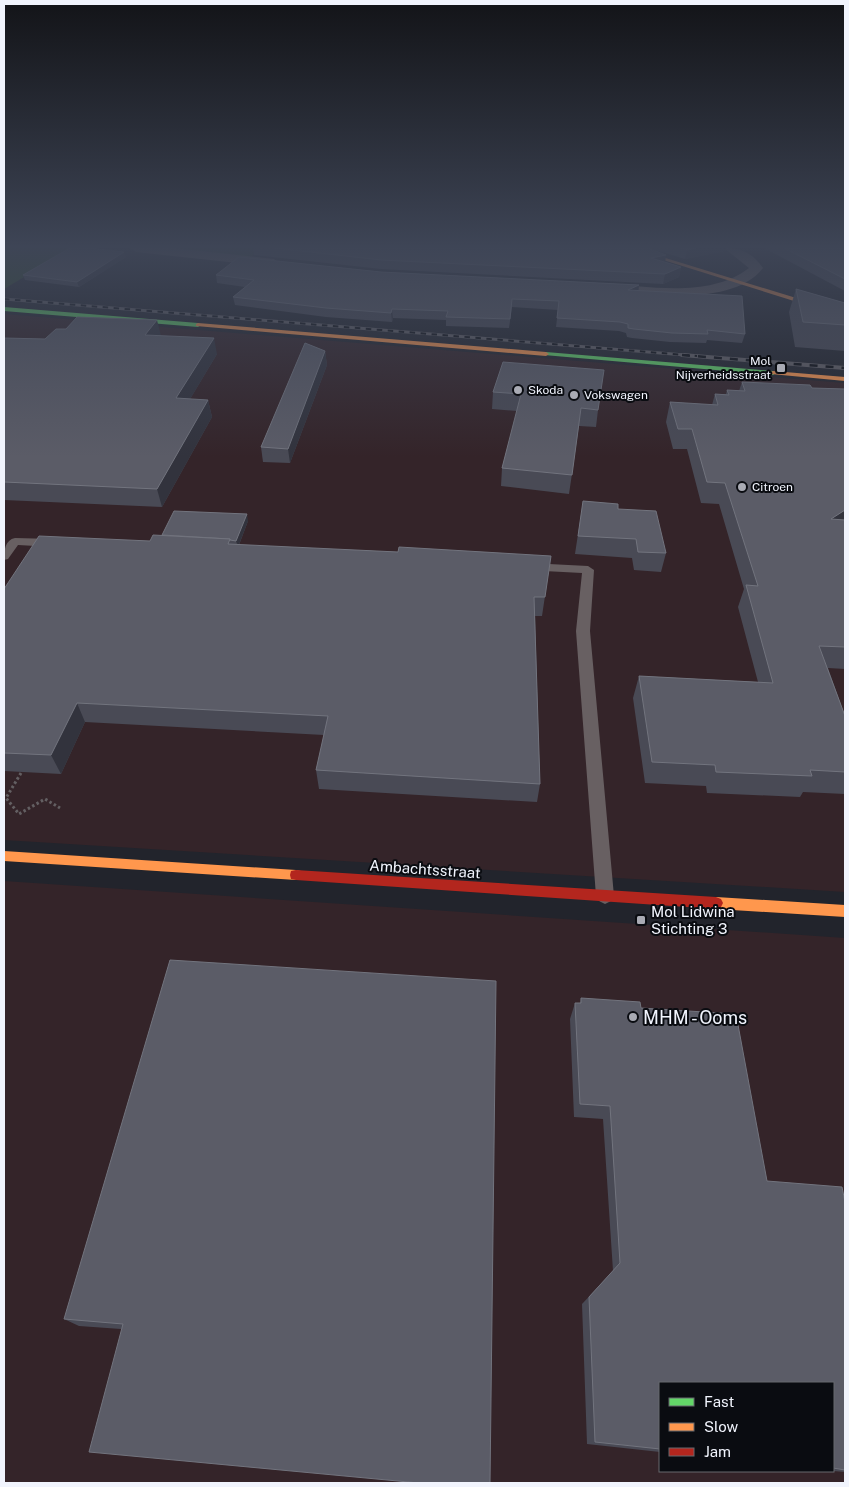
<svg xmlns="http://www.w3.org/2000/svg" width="849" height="1487" viewBox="0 0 849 1487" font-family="'Public Sans',sans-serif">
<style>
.industrial{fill:#342429;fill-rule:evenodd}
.forest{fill:#2f4c2a}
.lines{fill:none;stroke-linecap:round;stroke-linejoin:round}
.path{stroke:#635f62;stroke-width:3;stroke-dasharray:2.5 2.5;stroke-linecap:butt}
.lane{fill:#686062;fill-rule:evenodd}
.street{fill:#686062;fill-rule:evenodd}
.fast{fill:#63d668;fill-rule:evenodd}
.slow{fill:#ff974d;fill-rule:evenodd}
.jam{fill:#b3261e;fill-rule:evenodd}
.rail-far1-casing{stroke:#626065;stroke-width:3}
.rail-casing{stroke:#626065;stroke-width:4}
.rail-far1{stroke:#0a0c11;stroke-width:2;stroke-dasharray:5.5;stroke-linecap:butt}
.rail{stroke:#0a0c11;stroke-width:2.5;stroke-dasharray:8;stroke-linecap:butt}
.wall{fill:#494a55}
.shaded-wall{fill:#32333d}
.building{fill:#5b5c67;stroke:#72747e}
.poi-dot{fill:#a9abb4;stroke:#0a0c11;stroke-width:2}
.labels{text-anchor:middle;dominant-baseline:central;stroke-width:4;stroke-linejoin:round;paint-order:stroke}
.far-poi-label{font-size:12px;fill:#f1f4fd;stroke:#0a0c11;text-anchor:start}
.street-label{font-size:15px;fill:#f1f4fd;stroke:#0a0c11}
.poi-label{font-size:15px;fill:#f1f4fd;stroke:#0a0c11;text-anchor:start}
.near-poi-label{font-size:18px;fill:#f1f4fd;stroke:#0a0c11;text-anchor:start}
</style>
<rect width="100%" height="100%" fill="#22242c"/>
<g class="industrial">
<path d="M4,314L845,383V892L4,840Z"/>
<path d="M4,881L845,938V1483H4ZM660,1383H833V1471H660Z"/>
</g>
<g class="forest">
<path d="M4,248H73L4,289Z"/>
<path d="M157,248H261L250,258Z"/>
</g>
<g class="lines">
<path class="path" d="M21,773L6,798L19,814L45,799L60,808"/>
<g class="lane">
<path d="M15,538L54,539L60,543L54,547L18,545L8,559L4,560C4,550 5,540 15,538Z"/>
<path d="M529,563L588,566L594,570L590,631L614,896L611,901L605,904L599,901L596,896L576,631L582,573L525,570L523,567L525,564Z"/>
</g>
<g class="street">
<path d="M130,248H174L274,259L280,263L274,267L136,252Z"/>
<path d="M724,248C742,248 752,253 763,268C736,303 666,296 627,293C618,292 600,294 594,287L601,283C648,286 709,299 749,268Z"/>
</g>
<g class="fast">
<path d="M4,307L198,323L201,325L198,327L4,311Z"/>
<path d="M546,352L773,371L776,373L773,375L544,355V353Z"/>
</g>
<g class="slow">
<path d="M625,248H633L845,313V317Z"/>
<path d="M198,323L546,352L549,354L546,356L196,326V324Z"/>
<path d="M773,371L845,377V381L771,374V372Z"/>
<path d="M4,851L296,870L301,871L302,875L301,879L296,880L4,861Z"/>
<path d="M716,897L845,905V917L716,909L711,907L709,903L711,899Z"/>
</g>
<path class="jam" d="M296,870L716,897L721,899L723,903L721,907L716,909L296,880L291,879L290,875L291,871Z"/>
<defs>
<path id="rail-far1" d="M4,299L697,356"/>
<path id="rail" d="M682,355L845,368"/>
</defs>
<use href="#rail-far1" class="rail-far1-casing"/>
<use href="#rail" class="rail-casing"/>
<use href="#rail-far1" class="rail-far1"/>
<use href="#rail" class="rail"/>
</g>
<g class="wall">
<path d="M253,248H648L665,262L681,267L679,277L663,284L381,269L254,255Z"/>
<path d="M649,248H726L725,251L685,259Z"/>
<path d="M764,248H845V291Z"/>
<path d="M126,257L79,287L25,280L23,275Z"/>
<path d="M381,272L639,285L638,291L745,334L742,343L707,340L706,343L670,342L632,338L627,337L626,333L619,331L556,327L558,310L512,307L509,328L446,326V320L393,318L392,322L326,317L235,305L233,297L245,287L217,283L216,275Z"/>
<path d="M796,289L845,303V351L795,347L789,312Z"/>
<path d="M160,336L217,354L190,399L208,400L212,417L162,507L4,500V338L45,339Z"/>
<path d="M325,351L327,365L290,463L263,462L261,447Z"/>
<path d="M503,362L598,410L596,427L579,426L569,494L501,486L502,468L517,411L492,409L493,392Z"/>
<path d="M742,382L812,388L845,389V669L828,668L845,716V794L803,792L800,797L707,793L706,786L645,783L633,698L639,676L758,682L738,607L744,589L719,504L701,503L687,449H673L666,422L670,402L712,405L715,394H726L727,390L739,391Z"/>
<path d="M583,501L618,509L666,553L661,572L634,570L632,558L575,554Z"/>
<path d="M248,521L239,545L398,552L551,556L542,616H535L540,784L537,802L319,789L316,770L324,735L85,722L61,774L4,771V589L150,541Z"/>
<path d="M496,981L121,1329L79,1326L64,1319Z"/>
<path d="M581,998L641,1008L767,1181L845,1202V1472L833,1471V1383H660V1452L587,1444L582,1304L613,1271L603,1119L574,1117L570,1019L575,1003H580Z"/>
</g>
<g class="shaded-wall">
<path d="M696,248H726L725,251L685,259L687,250Z"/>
<path d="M124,252L126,257L79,287L77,282Z"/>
<path d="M666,255L665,264L651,258Z"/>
<path d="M681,267L679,277L663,284L665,274Z"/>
<path d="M639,285L638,294L628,290Z"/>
<path d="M392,309L393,318L392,322L391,313Z"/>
<path d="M157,320L161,336L145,335Z"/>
<path d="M214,338L217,354L180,416L176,398Z"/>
<path d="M325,351L327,365L290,463L288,449Z"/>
<path d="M208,400L212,417L162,507L157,489Z"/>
<path d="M845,510V524L831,519Z"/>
<path d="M247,514L248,521L238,547L236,541Z"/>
<path d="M77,703L85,722L61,774L51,755Z"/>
</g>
<g class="building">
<path d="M70,248H90L124,252L77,282L23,275Z"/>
<path d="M275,248H648L666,255L651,258L681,267L665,274L381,260Z"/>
<path d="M681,248H696L687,250Z"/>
<path d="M784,248H845V279Z"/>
<path d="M239,257L381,272L639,285L628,290L742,296L745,334L707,330L708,334L672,333L634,329L628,328V324L620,322L557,318L559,301L512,299L510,319L446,317L448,311L392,309L391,313L326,308L233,297L254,280L216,275Z"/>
<path d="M796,289L845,303V325L803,322Z"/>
<path d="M77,317L157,320L145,335L214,338L176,398L208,400L157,489L4,482V338L45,339L56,329H66Z"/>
<path d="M305,343L325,351L288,449L261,447Z"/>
<path d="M503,362L604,370L598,410L581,408L572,475L502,468L521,394L493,392Z"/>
<path d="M742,382L810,385L812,388L845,389V510L831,519L845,520V647L819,646L845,716V772L810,770L812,776L716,772L715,765L652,762L639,676L773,683L746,585L758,586L725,483L707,482L692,429H678L670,402L718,405L715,394L729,395L727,390L745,391Z"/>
<path d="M583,501L618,504V509L656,511L666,553L638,552L636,539L578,536Z"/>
<path d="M174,511L247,514L236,541L230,540V539L162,535Z"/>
<path d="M153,535L230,539L228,544L398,552L399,547L551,556L545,597H534L540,784L316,770L328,716L77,703L51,755L4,753V589L39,536L150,541Z"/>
<path d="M170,960L496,981L490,1483H419L89,1452L123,1324L64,1319Z"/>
<path d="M581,998L640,1002L641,1008L736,1014L767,1181L842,1187L845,1202V1470L833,1468V1383H660V1449L595,1442L589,1297L620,1263L610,1106L580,1104L575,1003H581Z"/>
</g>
<linearGradient id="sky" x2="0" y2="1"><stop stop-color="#131418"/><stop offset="0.54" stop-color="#3e4556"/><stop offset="1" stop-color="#3e4556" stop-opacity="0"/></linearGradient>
<rect width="849" height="457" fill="url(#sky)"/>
<g class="poi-dot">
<rect x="776" y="363" width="10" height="10" rx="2.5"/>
<circle cx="518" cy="390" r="5"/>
<circle cx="574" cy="395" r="5"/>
<circle cx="742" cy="487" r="5"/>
<rect x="636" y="915" width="10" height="10" rx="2.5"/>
<circle cx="633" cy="1017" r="5"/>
</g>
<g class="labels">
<g class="far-poi-label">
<text x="771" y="361" text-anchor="end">Mol<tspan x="771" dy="14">Nijverheidsstraat</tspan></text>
<text x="528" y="390">Skoda</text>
<text x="584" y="395">Vokswagen</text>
<text x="752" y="487">Citroen</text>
</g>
<g class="street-label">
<text transform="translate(425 869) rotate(4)">Ambachtsstraat</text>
</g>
<g class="poi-label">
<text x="651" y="911">Mol Lidwina<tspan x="651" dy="17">Stichting 3</tspan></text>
</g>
<g class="near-poi-label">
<text x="643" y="1017">MHM - Ooms</text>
</g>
</g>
<rect width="849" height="1487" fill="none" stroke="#f1f4fd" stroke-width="10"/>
<rect x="659" y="1382" width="175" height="90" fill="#0a0c11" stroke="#66696f"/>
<rect x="669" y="1398" width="25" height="8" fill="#63d668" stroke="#66696f"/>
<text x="704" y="1407" font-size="15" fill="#f1f4fd">Fast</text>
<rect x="669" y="1423" width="25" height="8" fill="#ff974d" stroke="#66696f"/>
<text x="704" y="1432" font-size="15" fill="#f1f4fd">Slow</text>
<rect x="669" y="1448" width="25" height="8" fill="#b3261e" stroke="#66696f"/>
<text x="704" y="1457" font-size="15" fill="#f1f4fd">Jam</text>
</svg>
